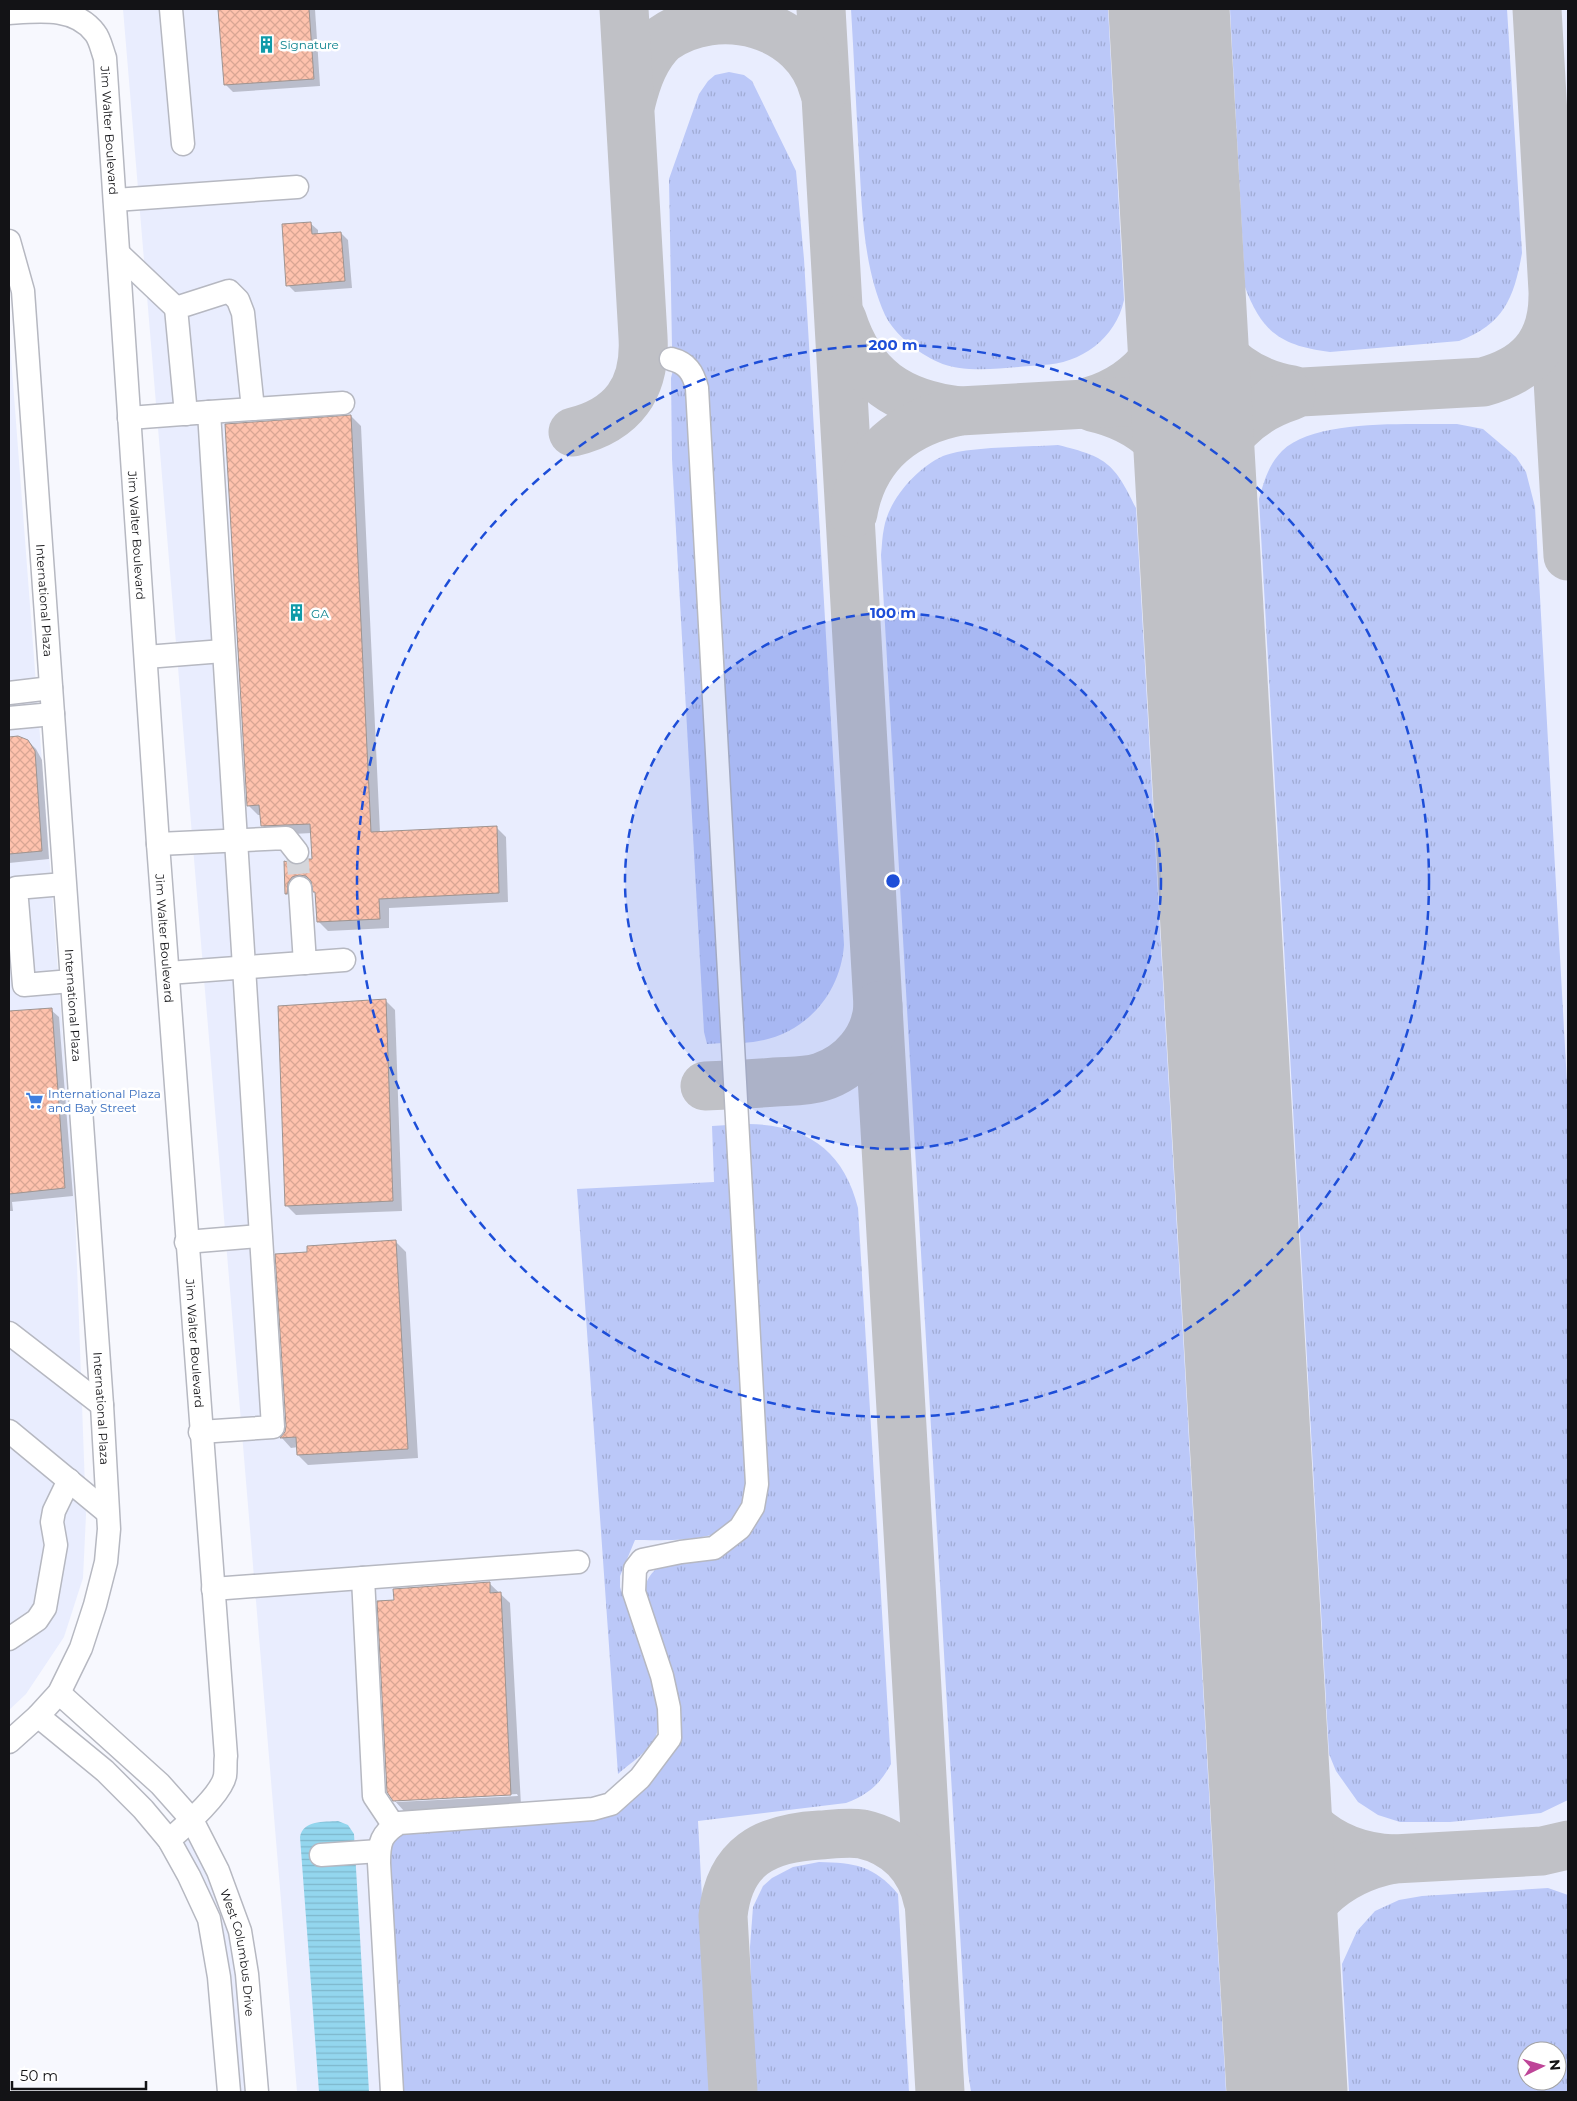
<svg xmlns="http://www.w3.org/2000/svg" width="1577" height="2101" viewBox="0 0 1577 2101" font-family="Montserrat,sans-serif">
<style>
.built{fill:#e9edfe;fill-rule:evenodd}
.grass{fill:url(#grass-tufts);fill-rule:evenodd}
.water{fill:url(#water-rules)}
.shadow{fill:#0003;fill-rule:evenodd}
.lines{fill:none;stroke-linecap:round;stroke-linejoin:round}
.taxiway{stroke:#c0c1c6;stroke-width:49}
.runway{stroke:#c0c1c6;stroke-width:121}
.building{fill:url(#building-cross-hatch);stroke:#9e9491}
.minor-tunnel{stroke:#d5d6db;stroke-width:22;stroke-dasharray:22 11;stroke-linecap:butt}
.minor-casing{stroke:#b6b8c1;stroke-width:25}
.minor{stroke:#fff;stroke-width:22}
.ring{fill:none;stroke:#1d4ed8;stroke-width:2.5;stroke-dasharray:9 6}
.labels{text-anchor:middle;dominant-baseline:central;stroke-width:5;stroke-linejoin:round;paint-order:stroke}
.culture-label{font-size:12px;fill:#0d838f;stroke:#fff;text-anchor:start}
.street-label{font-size:12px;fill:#131316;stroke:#fff}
.shop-label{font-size:12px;fill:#366cbe;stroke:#fff;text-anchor:start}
.centre{fill:#1d4ed8;stroke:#fff;stroke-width:2.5}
.ring-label{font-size:15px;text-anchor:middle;font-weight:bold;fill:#1d4ed8;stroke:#fff;stroke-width:5;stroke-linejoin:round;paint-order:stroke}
</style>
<defs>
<pattern id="grass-tufts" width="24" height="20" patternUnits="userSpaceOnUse" patternTransform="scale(1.25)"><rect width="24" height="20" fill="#bbc8f8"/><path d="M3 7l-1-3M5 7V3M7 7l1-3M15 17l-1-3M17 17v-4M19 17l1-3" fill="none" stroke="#a0abd4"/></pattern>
<pattern id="water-rules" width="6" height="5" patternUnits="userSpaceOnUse" patternTransform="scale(1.25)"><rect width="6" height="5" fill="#93d6ee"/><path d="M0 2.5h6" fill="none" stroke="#7eb7cb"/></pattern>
<pattern id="building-cross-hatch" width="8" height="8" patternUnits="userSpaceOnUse" patternTransform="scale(1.25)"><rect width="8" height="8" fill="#fec2ad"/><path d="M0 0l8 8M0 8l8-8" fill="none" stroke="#d9a694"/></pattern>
</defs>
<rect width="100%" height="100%" fill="#f7f8fe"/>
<g class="built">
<path d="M123,9H1568V2092H297ZM1527,2051H1557V2081H1527Z"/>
<path d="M9,330L74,1182L86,1515L83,1578L64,1637L26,1694L9,1710Z"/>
<path d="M189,1836L208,1874L230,1933L237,1975L246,2092H239L183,1842Z"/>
</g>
<g class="grass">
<path d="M851,9H1108L1124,300C1116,338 1081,364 1042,365C1011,367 966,375 938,362C918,353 895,335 885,315C863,266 862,209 859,156C856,107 854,58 851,9Z"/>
<path d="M1230,9H1507L1522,253C1514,298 1504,324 1459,341L1330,352C1282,346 1262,333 1245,287Z"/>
<path d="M729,72L744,75L752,81L796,171L804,259L844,945C840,1000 798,1041 742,1043L707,383C701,360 693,355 672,347L669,179L699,94L708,81L715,75Z"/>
<path d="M673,370L678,372L686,385L723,1043L707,1044L704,1032L672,459L671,378Z"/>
<path d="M1457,424L1483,429L1516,457L1526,472L1535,507L1568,1101V1800L1541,1813L1450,1822H1400L1378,1815L1358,1802L1336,1771L1329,1754L1259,499C1264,481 1269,464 1282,451C1316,418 1411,425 1457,424Z"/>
<path d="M1058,445C1107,457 1114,463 1136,508L1226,2092H971L968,2072L881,555C882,546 882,537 884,528C889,499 917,468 943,456C967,446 1030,447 1058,445Z"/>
<path d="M749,1124C807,1125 844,1151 858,1208L891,1764C880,1784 868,1795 846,1803L698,1821L712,2092H401L388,1855L390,1844L403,1831L631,1799L674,1753L681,1735L680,1722L645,1599C645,1586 645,1580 655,1570L752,1528L764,1509L768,1487Z"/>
<path d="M728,1125L747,1495C742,1503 739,1515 733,1523C717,1543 659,1540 635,1540L620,1576V1587C631,1621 667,1705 656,1736C652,1749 628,1765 618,1774L577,1189L714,1182L712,1126Z"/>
<path d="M819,1862C855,1863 873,1865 898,1894L909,2092H754L750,1947L753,1907L763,1886L772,1878L793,1867Z"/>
<path d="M1548,1888L1568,1895V2092H1349L1342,1964L1357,1931L1375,1911L1399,1900L1422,1896ZM1527,2051H1557V2081H1527Z"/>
</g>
<path class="water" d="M338,1821L348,1825L354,1834L369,2092H319L300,1837C303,1820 324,1822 338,1821Z"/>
<g class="shadow">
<path d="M220,9H315L320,86L233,92L226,85Z"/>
<path d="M310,223L318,230V235L341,233L348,240L352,288L295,292L288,285Z"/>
<path d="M351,416L361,426L380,833L496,827L506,837L508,902L389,908V928L328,931L318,921L316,893L313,885L309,884L296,903L286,893L285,862L299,866L314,860L312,833L272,835L262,825L261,815H258L248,805Z"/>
<path d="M18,737L28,741L36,749L42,760L49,859L9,863V738Z"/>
<path d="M385,1000L395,1010L402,1211L296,1215L286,1205Z"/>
<path d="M51,1010L59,1017L73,1196L12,1202L13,1211H9V1013Z"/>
<path d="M396,1242L406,1252L418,1458L308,1465L298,1455V1447L291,1448L282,1438L286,1433L308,1253Z"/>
<path d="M489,1583L510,1603L521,1805L404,1811L394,1800L395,1601ZM517,1794L518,1796L396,1802V1800Z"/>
</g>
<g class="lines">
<g class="taxiway">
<path d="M821,9L940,2092"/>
<path d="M1537,9L1568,556"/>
<path d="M631,103C637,79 645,56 663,39C718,0 807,22 824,91"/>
<path d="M1188,269C1192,332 1228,379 1292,390"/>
<path d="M842,319C861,379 900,404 960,411"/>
<path d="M1091,401C1147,384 1178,338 1180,281L1170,113"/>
<path d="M1092,407C1147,419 1183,455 1193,511L1203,684"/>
<path d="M573,432C623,420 646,388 643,337L624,9"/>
<path d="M853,513C863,455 904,422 960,411L1483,382C1528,370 1552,345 1553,298"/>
<path d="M1202,527C1202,464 1229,416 1291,396"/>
<path d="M705,1086C729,1085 752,1084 775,1082C790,1081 806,1082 821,1077C852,1067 876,1039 878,1006"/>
<path d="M1262,1581L1271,1743C1280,1811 1324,1856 1394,1859L1542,1851L1568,1845"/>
<path d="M733,2092L723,1916C729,1856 765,1838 820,1835C834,1834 849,1832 862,1834C898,1842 921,1867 928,1901"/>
<path d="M1291,2092C1289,2066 1288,2039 1286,2012C1286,1998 1284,1984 1285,1970C1291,1909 1336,1870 1394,1859"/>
</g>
<path class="runway" d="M1169,9L1287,2092"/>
</g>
<g class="building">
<path d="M218,9H309L314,79L224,85Z"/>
<path d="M311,222L312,234L341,232L345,281L286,286L282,224Z"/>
<path d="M351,415L371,832L497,826L499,893L379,899L380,919L317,922L315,892H313L311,881L306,876L299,875L292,877L288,883L287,894H285L284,861L298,865L308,859H312L310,824L261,826L259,805L247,806L225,424Z"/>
<path d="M18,736L28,740L35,751L42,851L9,854V737Z"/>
<path d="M386,999L393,1201L285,1206L278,1006Z"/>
<path d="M52,1008L65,1188L9,1194V1011Z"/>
<path d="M396,1240L408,1449L297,1455L296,1437L280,1438L285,1432L286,1426L275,1254L307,1252V1246Z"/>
<path d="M490,1582V1593L501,1592L511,1795L393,1801L387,1792L377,1601L394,1600L393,1589Z"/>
</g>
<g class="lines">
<path class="minor-tunnel" d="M297,852L300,888"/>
<defs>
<g id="minor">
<path d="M171,9L183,144"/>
<path id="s1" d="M9,13C38,11 75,6 95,33C100,39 102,50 105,58L158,844L226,1756C225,1762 226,1769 225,1776C221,1795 183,1828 169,1840"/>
<path d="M115,200L297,187"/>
<path id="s2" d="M9,241L23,291L102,1405L109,1529L106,1562L95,1605L81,1648L59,1693L38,1716L9,1742"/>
<path d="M119,254L176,308"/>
<path d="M209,412L343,403"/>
<path d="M186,414L176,308L229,291L238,300L243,313L253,409"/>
<path d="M129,418L209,412L273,1427L200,1432"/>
<path d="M146,657L223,651"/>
<path d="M9,693L51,688"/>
<path d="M9,718L53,714"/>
<path d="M158,844L286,838L297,852"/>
<path d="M64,884L16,888L24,985L71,981"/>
<path d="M300,888L305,963"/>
<path d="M168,973L344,960"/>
<path d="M186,1242L260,1236"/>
<path d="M9,1333L102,1405"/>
<path d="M9,1431L107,1512"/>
<path d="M363,1578L374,1796L394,1826"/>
<path d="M213,1589L578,1562"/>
<path d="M9,1639L37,1620L45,1608L56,1545L52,1522L54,1511L69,1480"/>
<path id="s3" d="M59,1693L160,1784L192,1820L218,1871L240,1931L247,1974L257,2092"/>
<path d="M38,1716L105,1771L143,1809L169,1840L189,1876L209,1919L219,1977L229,2092"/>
<path d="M321,1855L379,1851"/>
<path d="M392,2092L379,1863C379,1842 381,1834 399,1823L593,1809L611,1804L640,1778L670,1738L669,1708L662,1676L634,1592L635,1569L642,1560L681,1552L714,1548L740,1528L753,1507L757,1484L697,388C693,372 687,363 671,359"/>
</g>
</defs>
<use href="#minor" class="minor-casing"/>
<use href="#minor" class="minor"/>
</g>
<circle cx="893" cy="881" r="268" fill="#1d4ed8" fill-opacity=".12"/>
<g class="ring">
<circle cx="893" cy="881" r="268"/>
<circle cx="893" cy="881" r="536"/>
</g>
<defs>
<symbol id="building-bare" viewBox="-9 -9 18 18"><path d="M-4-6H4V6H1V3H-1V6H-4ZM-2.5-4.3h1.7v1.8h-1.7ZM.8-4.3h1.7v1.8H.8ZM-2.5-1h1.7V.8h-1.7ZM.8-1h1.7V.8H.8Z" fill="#0f9aa8" stroke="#fff" stroke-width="2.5" paint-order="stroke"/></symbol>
<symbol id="supermarket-bare" viewBox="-9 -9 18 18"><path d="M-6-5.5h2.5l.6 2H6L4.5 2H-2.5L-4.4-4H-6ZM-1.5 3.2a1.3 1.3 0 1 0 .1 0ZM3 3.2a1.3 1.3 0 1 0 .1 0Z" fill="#3f7fe0" stroke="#fff" stroke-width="2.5" paint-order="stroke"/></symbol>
</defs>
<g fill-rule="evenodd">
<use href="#building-bare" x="254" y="32" width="25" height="25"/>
<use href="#building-bare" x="284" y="600" width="25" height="25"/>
<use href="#supermarket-bare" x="22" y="1088" width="25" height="25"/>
</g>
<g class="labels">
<g class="culture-label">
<text x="280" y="44">Signature</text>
<text x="311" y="613">GA</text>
</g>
<g class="street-label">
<text stroke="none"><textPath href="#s1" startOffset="192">Jim Walter Boulevard</textPath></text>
<text stroke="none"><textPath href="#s1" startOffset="598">Jim Walter Boulevard</textPath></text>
<text stroke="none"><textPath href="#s2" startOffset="362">International Plaza</textPath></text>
<text stroke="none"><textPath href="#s1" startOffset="1002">Jim Walter Boulevard</textPath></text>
<text stroke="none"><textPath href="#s2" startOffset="768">International Plaza</textPath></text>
<text stroke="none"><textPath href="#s1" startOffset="1408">Jim Walter Boulevard</textPath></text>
<text stroke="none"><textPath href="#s2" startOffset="1172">International Plaza</textPath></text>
<text stroke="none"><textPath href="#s3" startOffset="326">West Columbus Drive</textPath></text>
</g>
<g class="shop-label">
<text x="48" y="1093">International Plaza<tspan x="48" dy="14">and Bay Street</tspan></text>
</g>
</g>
<circle cx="893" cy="881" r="8" class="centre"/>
<g class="ring-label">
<text x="893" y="350">200 m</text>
<text x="893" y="618">100 m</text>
</g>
<rect width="1577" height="2101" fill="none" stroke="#131316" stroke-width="20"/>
<g transform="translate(1542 2066) rotate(85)"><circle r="24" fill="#ffffff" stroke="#a1a1a2"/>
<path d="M0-4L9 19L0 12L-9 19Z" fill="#be4598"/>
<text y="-8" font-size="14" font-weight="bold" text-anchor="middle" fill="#131316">N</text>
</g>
<path d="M12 2081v8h134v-8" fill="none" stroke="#131316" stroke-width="2.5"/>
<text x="20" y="2081" font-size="15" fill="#131316" stroke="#ffffff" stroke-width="4" paint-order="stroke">50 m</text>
</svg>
